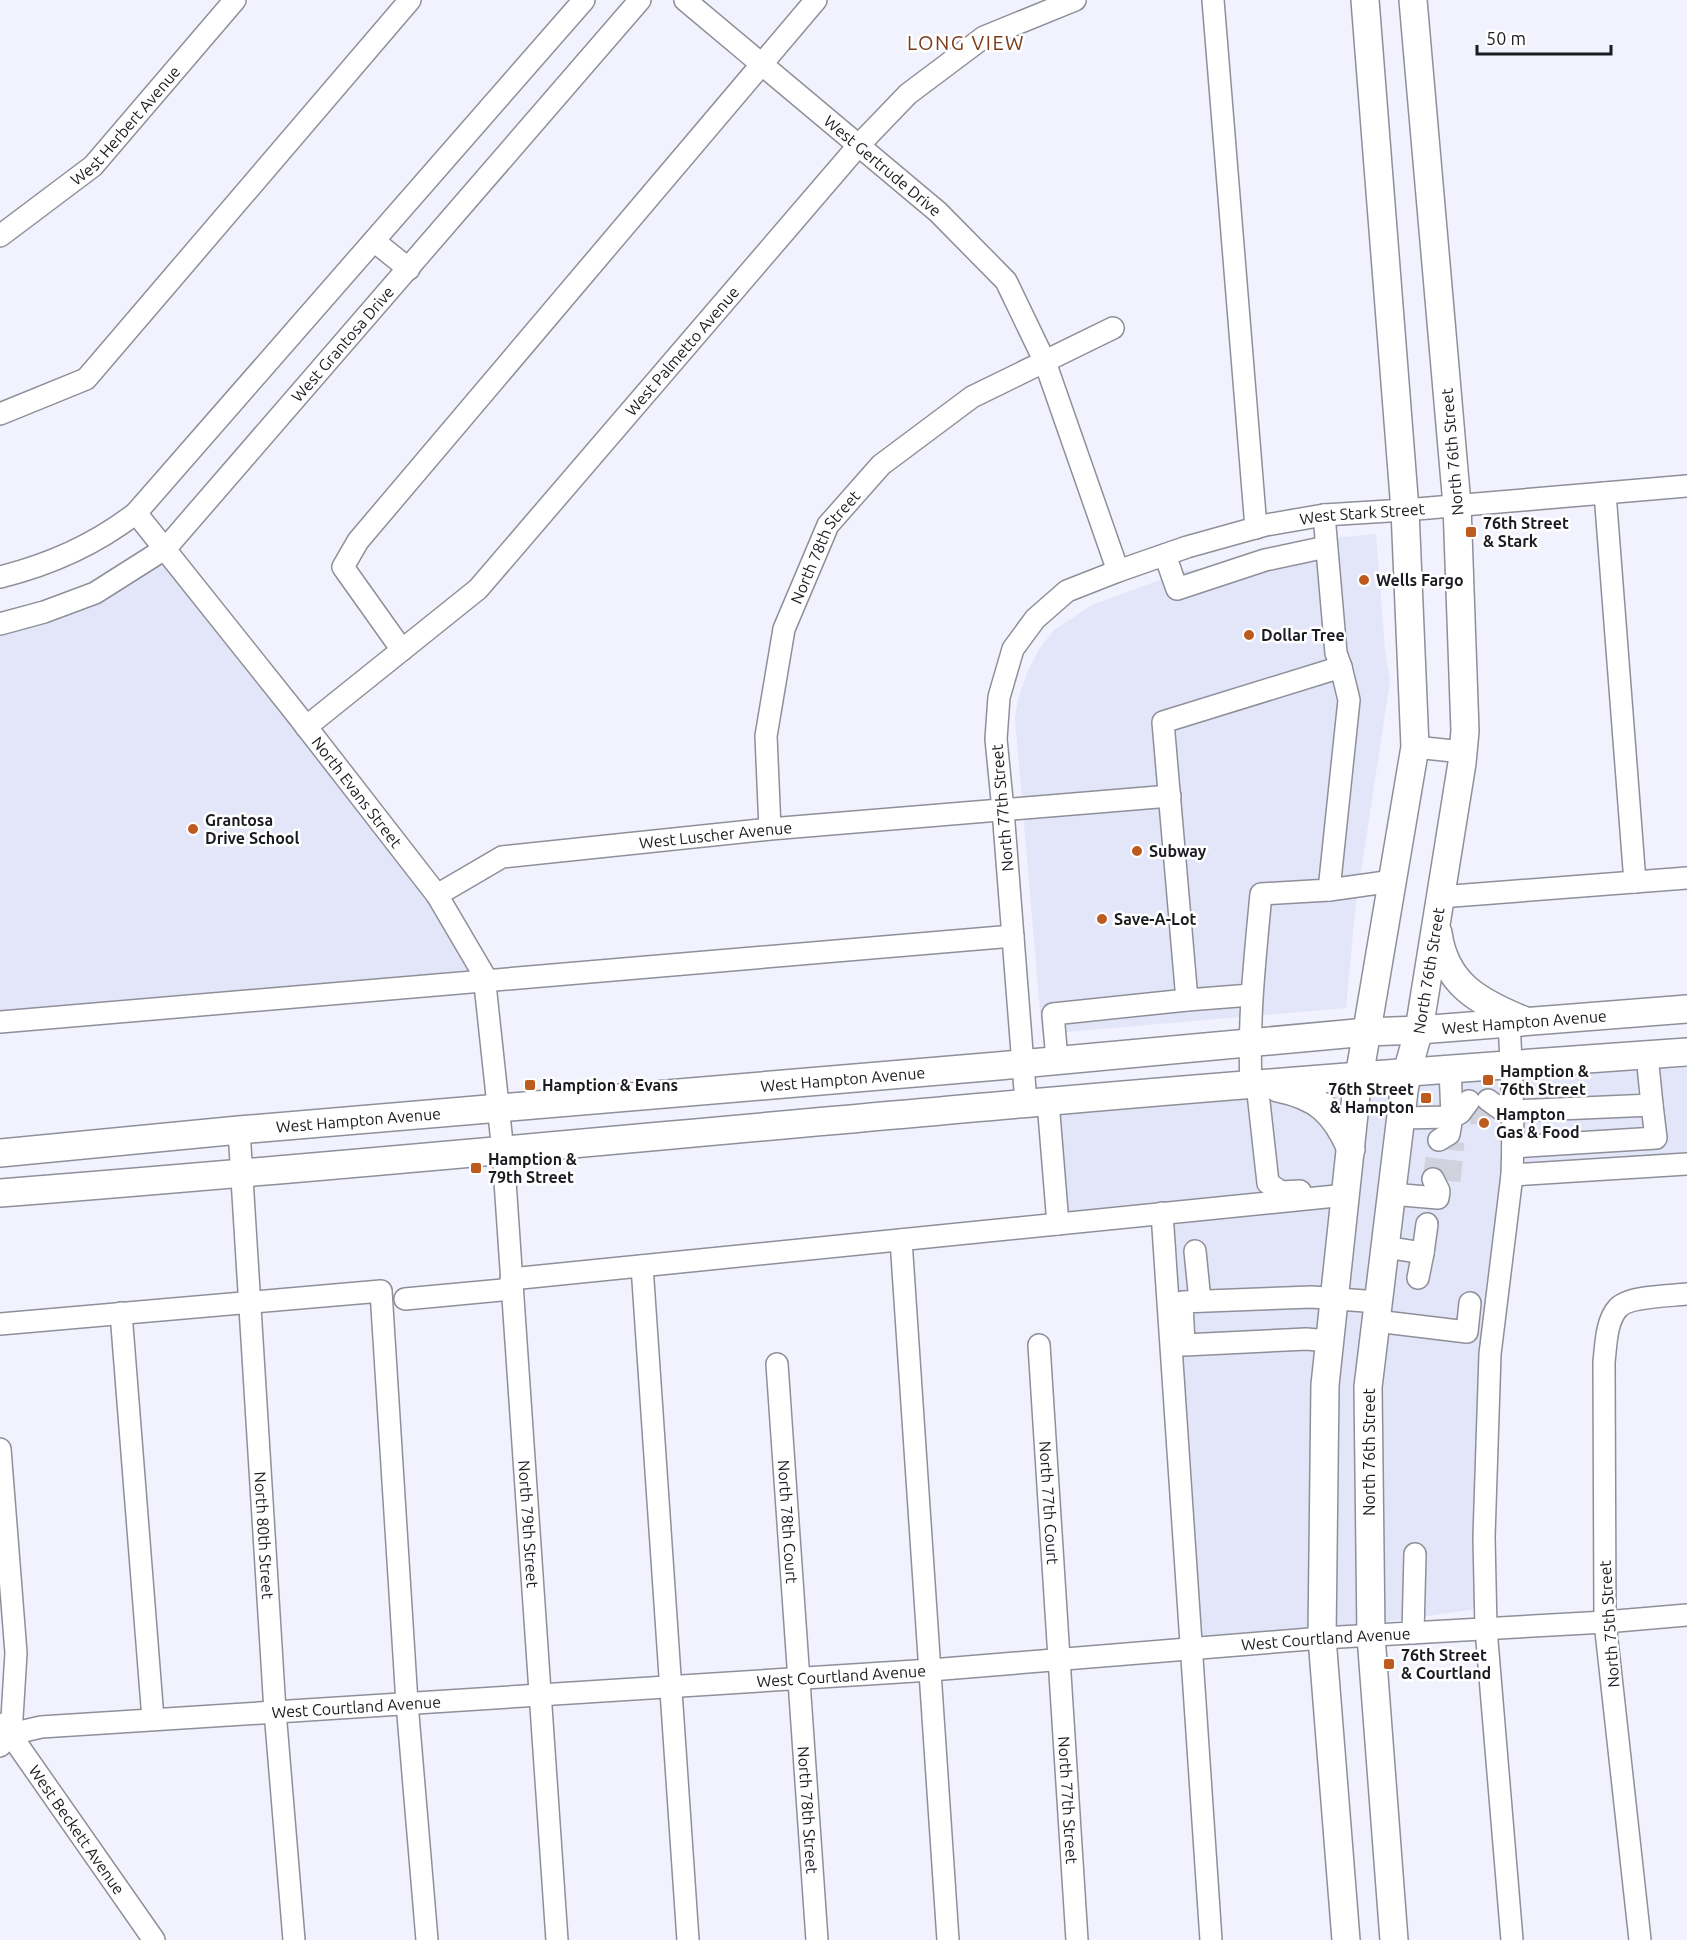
<svg xmlns="http://www.w3.org/2000/svg" width="1687" height="1940" viewBox="0 0 1687 1940" font-family="Ubuntu,sans-serif">
<style>
.built{fill:#e3e5f8}
.lines{fill:none;stroke-linecap:round;stroke-linejoin:round}
.minor-tunnel{stroke:#d1d2dd;stroke-width:21;stroke-dasharray:21 10;stroke-linecap:butt}
.minor-casing{stroke:#8e8f99;stroke-width:24}
.major-casing{stroke:#8e8f99;stroke-width:30}
.minor{stroke:#fff;stroke-width:21}
.major{stroke:#fff;stroke-width:27}
.poi-dot{fill:#bd5b1f;stroke:#fff;stroke-width:2}
.labels{text-anchor:middle;dominant-baseline:central;stroke-width:5;stroke-linejoin:round;paint-order:stroke}
.street-label{font-size:16px;fill:#1b1c20;stroke:#fff}
.poi-label{font-size:16px;font-weight:bold;fill:#1b1c20;stroke:#fff;text-anchor:start}
.quarter-label{font-size:20px;letter-spacing:1.5px;fill:#7a3c17;stroke:#fff}
</style>
<rect width="100%" height="100%" fill="#f1f2fe"/>
<g class="built">
<path d="M1376,534L1385,651L1390,681L1355,911L1346,1008L1042,1034L1015,718L1018,699L1027,673L1039,649L1054,630L1092,605L1184,571L1211,567L1274,546L1304,541Z"/>
<path d="M166,548L484,975L0,1022V624L44,612Z"/>
<path d="M1687,1068V1162L1516,1176L1487,1354L1484,1608L1191,1649L1162,1214L1052,1224L1041,1102L1407,1072Z"/>
</g>
<g class="lines">
<g class="minor-tunnel">
<path d="M1470,1114L1490,1113"/>
<path d="M1433,1179L1439,1140"/>
<path d="M1450,1181L1454,1142"/>
</g>
<defs>
<g id="minor">
<path id="s1" d="M685,0L938,212L1006,281L1045,362L1118,571"/>
<path d="M1213,0L1256,528"/>
<path id="s2" d="M0,236L93,166L235,0"/>
<path d="M374,241L409,269"/>
<path d="M0,414L86,379L410,0"/>
<path d="M1605,493L1635,882"/>
<path id="s3" d="M136,513L294,711L437,895L484,975L503,1152L557,1940"/>
<path d="M1324,515L1336,653L1341,667"/>
<path d="M1165,555L1177,589L1265,560L1326,547"/>
<path d="M0,577C49,565 96,544 136,513L584,0"/>
<path id="s4" d="M0,624L44,612L95,593L166,548L640,0"/>
<path d="M402,650L343,567L358,541L816,0"/>
<path id="s5" d="M306,727L478,589L858,146L908,94L984,37L1075,0"/>
<path d="M1415,747L1463,752"/>
<path id="s6" d="M770,829L766,736L784,629L828,525L881,465L972,397L1113,328"/>
<path d="M1329,890L1393,881"/>
<path id="s7" d="M437,895L502,857L770,829L1170,796"/>
<path d="M1440,897L1687,878"/>
<path d="M1187,1000L1251,995"/>
<path d="M0,1022L1013,936"/>
<path d="M1509,1023C1512,1074 1514,1124 1512,1175L1490,1354L1484,1537L1486,1629L1512,1940"/>
<path d="M1057,1060L1053,1014L1187,1000L1163,722L1341,667L1349,700L1329,890L1261,894C1255,958 1248,1020 1251,1085"/>
<path d="M1257,1084L1268,1183L1281,1192L1300,1191"/>
<path d="M1488,1100L1502,1110L1513,1111L1652,1105L1647,1055"/>
<path d="M1048,1102L1058,1224"/>
<path id="s8" d="M1026,1103L1003,810L996,739L999,697L1013,649L1035,619L1067,591L1118,571L1187,547L1266,525L1324,515L1405,510L1687,486"/>
<path d="M1400,1118L1452,1117L1450,1068"/>
<path id="s9" d="M239,1130L275,1711L294,1940"/>
<path d="M1439,1140L1449,1134L1452,1117L1460,1113L1469,1101"/>
<path d="M1513,1147L1656,1138L1652,1105"/>
<path d="M1512,1175L1687,1164"/>
<path d="M1391,1194L1438,1198L1439,1191L1433,1179"/>
<path d="M1162,1213L1211,1940"/>
<path d="M901,1240L948,1940"/>
<path d="M1385,1247L1423,1253L1427,1224"/>
<path d="M1195,1251L1200,1301"/>
<path d="M642,1266L688,1940"/>
<path d="M1418,1278L1423,1253"/>
<path d="M511,1279L1346,1195"/>
<path d="M405,1299L512,1289"/>
<path d="M121,1313L153,1719"/>
<path d="M1376,1321L1467,1332L1470,1303"/>
<path d="M0,1324L381,1291L407,1703L427,1940"/>
<path d="M1330,1341L1306,1339L1184,1345L1182,1302L1312,1297L1378,1302"/>
<path id="s10" d="M1039,1345L1077,1940"/>
<path id="s11" d="M777,1364L817,1940"/>
<path d="M0,1449L16,1653L11,1734"/>
<path d="M1413,1633L1415,1554"/>
<path id="s12" d="M3,1724L154,1940"/>
<path id="s13" d="M0,1746L11,1734L41,1727L931,1670L1322,1638L1605,1622L1687,1615"/>
<path d="M1640,1940L1605,1622L1604,1362C1606,1345 1606,1321 1618,1308C1628,1296 1671,1296 1687,1294"/>
</g>
<g id="major">
<path d="M1438,933C1445,984 1479,1002 1523,1020"/>
<path d="M1278,1088C1318,1096 1335,1112 1351,1149"/>
<path id="s14" d="M0,1153L239,1130L998,1066L1367,1032L1419,1030L1687,1009"/>
<path d="M0,1193C348,1166 695,1132 1042,1102C1257,1083 1472,1067 1687,1052"/>
<path d="M1346,1940L1322,1638L1325,1385L1356,1095L1415,747L1405,510L1365,0"/>
<path id="s15" d="M1394,1940L1371,1636L1368,1387L1404,1091L1407,1072L1419,1030L1462,763L1465,731L1457,505L1413,0"/>
</g>
</defs>
<use href="#minor" class="minor-casing"/>
<use href="#major" class="major-casing"/>
<use href="#minor" class="minor"/>
<use href="#major" class="major"/>
</g>
<g class="poi-dot">
<rect x="1465" y="526" width="12" height="12" rx="3"/>
<circle cx="1364" cy="580" r="6"/>
<circle cx="1249" cy="635" r="6"/>
<circle cx="193" cy="829" r="6"/>
<circle cx="1137" cy="851" r="6"/>
<circle cx="1102" cy="919" r="6"/>
<rect x="1482" y="1074" width="12" height="12" rx="3"/>
<rect x="524" y="1079" width="12" height="12" rx="3"/>
<rect x="1420" y="1092" width="12" height="12" rx="3"/>
<circle cx="1484" cy="1123" r="6"/>
<rect x="470" y="1162" width="12" height="12" rx="3"/>
<rect x="1383" y="1658" width="12" height="12" rx="3"/>
</g>
<g class="labels">
<g class="street-label">
<text stroke="none"><textPath href="#s2" startOffset="168">West Herbert Avenue</textPath></text>
<text stroke="none"><textPath href="#s1" startOffset="258">West Gertrude Drive</textPath></text>
<text stroke="none"><textPath href="#s4" startOffset="454">West Grantosa Drive</textPath></text>
<text stroke="none"><textPath href="#s5" startOffset="534">West Palmetto Avenue</textPath></text>
<text transform="translate(1452 452) rotate(-95)">North 76th Street</text>
<text stroke="none"><textPath href="#s8" startOffset="844">West Stark Street</textPath></text>
<text stroke="none"><textPath href="#s6" startOffset="294">North 78th Street</textPath></text>
<text stroke="none"><textPath href="#s3" startOffset="356">North Evans Street</textPath></text>
<text transform="translate(1002 808) rotate(-95)">North 77th Street</text>
<text stroke="none"><textPath href="#s7" startOffset="290">West Luscher Avenue</textPath></text>
<text stroke="none"><textPath href="#s15" startOffset="975">North 76th Street</textPath></text>
<text stroke="none"><textPath href="#s14" startOffset="1530">West Hampton Avenue</textPath></text>
<text stroke="none"><textPath href="#s14" startOffset="846">West Hampton Avenue</textPath></text>
<text stroke="none"><textPath href="#s14" startOffset="360">West Hampton Avenue</textPath></text>
<text transform="translate(1369 1452) rotate(-90)">North 76th Street</text>
<text stroke="none"><textPath href="#s10" startOffset="158">North 77th Court</textPath></text>
<text stroke="none"><textPath href="#s11" startOffset="158">North 78th Court</textPath></text>
<text stroke="none"><textPath href="#s3" startOffset="1130">North 79th Street</textPath></text>
<text stroke="none"><textPath href="#s9" startOffset="406">North 80th Street</textPath></text>
<text transform="translate(1609 1624) rotate(-94)">North 75th Street</text>
<text stroke="none"><textPath href="#s13" startOffset="1335">West Courtland Avenue</textPath></text>
<text stroke="none"><textPath href="#s13" startOffset="849">West Courtland Avenue</textPath></text>
<text stroke="none"><textPath href="#s13" startOffset="363">West Courtland Avenue</textPath></text>
<text stroke="none"><textPath href="#s10" startOffset="456">North 77th Street</textPath></text>
<text stroke="none"><textPath href="#s11" startOffset="447">North 78th Street</textPath></text>
<text stroke="none"><textPath href="#s12" startOffset="129">West Beckett Avenue</textPath></text>
</g>
<g class="poi-label">
<text x="1483" y="523">76th Street<tspan x="1483" dy="18">&amp; Stark</tspan></text>
<text x="1376" y="580">Wells Fargo</text>
<text x="1261" y="635">Dollar Tree</text>
<text x="205" y="820">Grantosa<tspan x="205" dy="18">Drive School</tspan></text>
<text x="1149" y="851">Subway</text>
<text x="1114" y="919">Save-A-Lot</text>
<text x="1500" y="1071">Hamption &amp;<tspan x="1500" dy="18">76th Street</tspan></text>
<text x="542" y="1085">Hamption &amp; Evans</text>
<text x="1414" y="1089" text-anchor="end">76th Street<tspan x="1414" dy="18">&amp; Hampton</tspan></text>
<text x="1496" y="1114">Hampton<tspan x="1496" dy="18">Gas &amp; Food</tspan></text>
<text x="488" y="1159">Hamption &amp;<tspan x="488" dy="18">79th Street</tspan></text>
<text x="1401" y="1655">76th Street<tspan x="1401" dy="18">&amp; Courtland</tspan></text>
</g>
<g class="quarter-label">
<text x="966" y="42">LONG VIEW</text>
</g>
</g>
<path d="M1477 45v9h134v-9" fill="none" stroke="#1b1c20" stroke-width="3"/>
<text x="1486" y="45" font-size="18" fill="#1b1c20" stroke="#ffffff" stroke-width="4.5" paint-order="stroke">50 m</text>
</svg>
